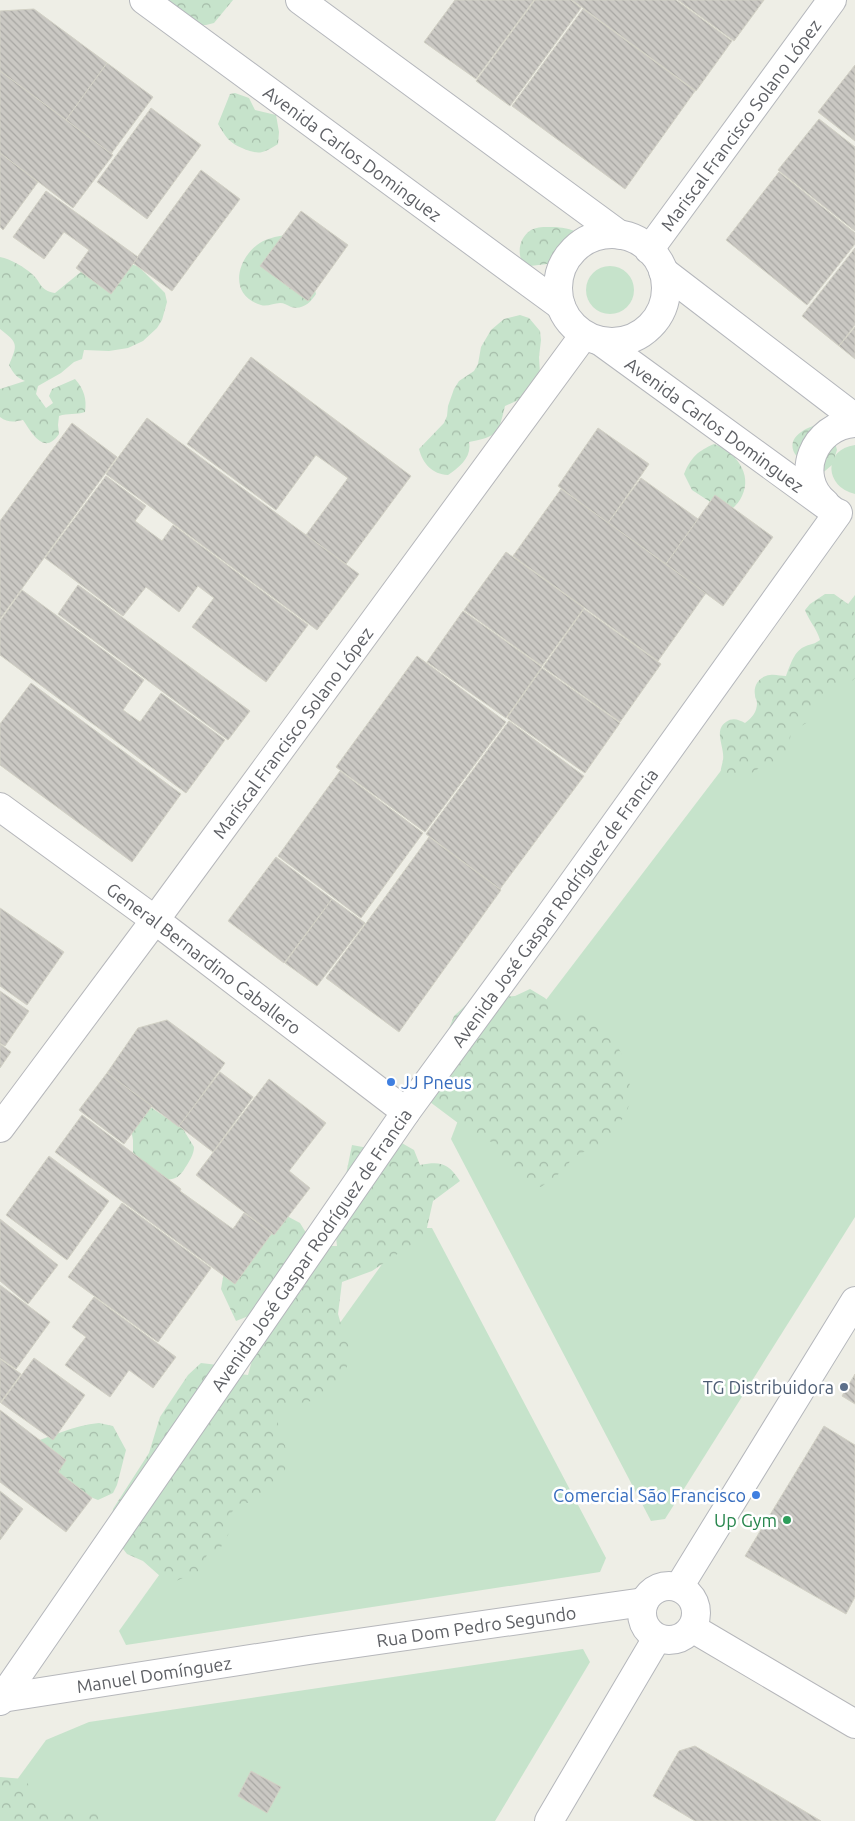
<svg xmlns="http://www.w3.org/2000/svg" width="855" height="1821" viewBox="0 0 855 1821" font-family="Ubuntu,sans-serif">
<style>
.grass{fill:#c6e3cb}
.forest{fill:url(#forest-crowns)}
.building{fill:url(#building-back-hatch);stroke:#d2d1c5}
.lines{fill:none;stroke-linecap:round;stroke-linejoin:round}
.street-casing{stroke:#b6b7bb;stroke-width:30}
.secondary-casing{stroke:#b5b7bc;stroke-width:30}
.street{stroke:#fff;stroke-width:28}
.secondary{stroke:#fff;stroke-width:28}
.shop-dot{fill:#3f7fe0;stroke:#fff;stroke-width:2}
.service-dot{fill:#5c6f8a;stroke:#fff;stroke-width:2}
.leisure-dot{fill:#2e9e5b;stroke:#fff;stroke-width:2}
.labels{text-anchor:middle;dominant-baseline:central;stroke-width:5;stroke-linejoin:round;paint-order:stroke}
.street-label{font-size:18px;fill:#5e6065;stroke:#fff}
.shop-label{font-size:18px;fill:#366cbe;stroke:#fff;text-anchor:start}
.service-label{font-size:18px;fill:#4e5e75;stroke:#fff;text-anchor:end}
.leisure-label{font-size:18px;fill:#27864d;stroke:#fff;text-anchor:end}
</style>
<defs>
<pattern id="forest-crowns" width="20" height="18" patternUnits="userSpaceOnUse" patternTransform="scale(1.25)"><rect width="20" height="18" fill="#c6e3cb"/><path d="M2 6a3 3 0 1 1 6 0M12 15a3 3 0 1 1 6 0" fill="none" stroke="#a4bba8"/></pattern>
<pattern id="building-back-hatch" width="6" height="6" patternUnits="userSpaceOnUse" patternTransform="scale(1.25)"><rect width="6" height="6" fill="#cac8c3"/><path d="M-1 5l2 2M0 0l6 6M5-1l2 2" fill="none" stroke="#a7a6a2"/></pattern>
</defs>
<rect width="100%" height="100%" fill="#eeeee6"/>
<g class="grass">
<circle cx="610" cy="290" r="24"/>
<path d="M855,445V494C824,487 823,449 855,445Z"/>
<path d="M855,595V1217L665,1519L651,1521L451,1139L462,1110Z"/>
<path d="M408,1228H432L606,1558L600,1572L126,1645L119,1631Z"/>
<path d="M583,1649L590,1662L495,1821H0V1803L46,1740L89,1722Z"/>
</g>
<g class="forest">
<path d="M161,0H233L214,23L206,25H198Z"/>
<path d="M235,93L249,98L255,110L276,115L279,132L278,144C262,154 259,155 242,148C229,143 225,136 218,124L230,94Z"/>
<path d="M556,227C580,230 584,233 578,258L565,267L556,268L547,264L530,266L522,262C517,251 520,237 531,230C538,226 548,227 556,227Z"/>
<path d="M286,235L314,286L316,294C310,303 303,310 291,307C287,305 284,303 280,303C274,303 267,307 261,305C229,296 236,261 257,245C264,239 277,236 286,235Z"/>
<path d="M0,257C11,259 24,267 32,274C42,283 39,290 55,293L82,271L124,261L139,267L165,293L167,302L162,320L157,328L143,341L128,348L109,351L84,350L82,359L74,362L61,373L38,386L36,394L46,408L53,403L49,396L52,389L75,379C84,389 87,399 85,412C76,415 68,413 59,416L58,425L59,434C44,456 32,433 23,420C14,422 8,423 0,417V389L25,381C17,378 13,373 9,365C18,344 18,343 0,329Z"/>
<path d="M520,315L529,318L540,331L541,340L539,357L540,374L527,396L505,406C498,435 498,436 469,442C472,457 460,467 448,475C432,474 423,464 419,449L444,423L447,416L448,406L454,389L459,381L474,371L478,364L481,347L491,330L504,319Z"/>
<path d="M820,424L833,435L837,450L832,465L819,476C812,473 808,469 803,463C801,460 797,457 795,454C785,437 807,427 820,424Z"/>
<path d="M714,444C735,451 753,474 742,496C740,501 736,505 732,509L715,505L692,490L684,474C691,457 698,451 714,444Z"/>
<path d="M825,594H834L848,604L855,614V678C847,687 835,685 826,691C817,697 815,711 810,719C805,726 798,726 791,732L787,759L782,767L765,764C752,772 736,788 721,775C720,769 722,766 723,760C725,747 713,731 726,722C733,717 739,720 745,723C752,718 757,712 757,703C757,699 755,699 755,695C753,685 760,676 770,675C775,674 781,676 786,676C790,666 794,650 806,646C811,644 815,644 820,640C817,629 809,621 805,610L810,604Z"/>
<path d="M530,989L545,998L556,1010L590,1015L614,1039L622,1055L630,1086L631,1101L624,1117L603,1143L573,1157L564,1170L541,1187L523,1184L499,1160L495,1143L478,1138L422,1096L454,1016L466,1005L482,998L515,996Z"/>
<path d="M146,1104L183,1129L194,1147C194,1154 189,1162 185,1168C171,1193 148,1171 133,1160V1140L131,1129Z"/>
<path d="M400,1142L414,1150L420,1165C441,1161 448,1163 460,1181L433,1201L426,1232L414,1243L372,1271L342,1282L338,1314L343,1331L350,1345L349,1361L343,1377L336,1392L321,1399L287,1406L276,1417L286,1449V1466L282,1482L255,1502L238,1504L229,1516V1533L221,1547L207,1555L199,1571L169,1584L143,1561L127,1554L117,1541L111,1526L113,1509L149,1453L160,1417L188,1375L201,1363L218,1365L232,1373L248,1375L266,1309L236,1321L221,1289L224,1272L285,1215L300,1223L308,1236L321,1246H337L335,1229L352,1145L368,1148Z"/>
<path d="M99,1423L113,1426L126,1450L117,1485L113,1493L98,1500L73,1490L27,1444C52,1437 73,1425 99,1423Z"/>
<path d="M0,1777L24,1779L36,1794L50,1818L81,1809L98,1812L102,1821H0Z"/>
</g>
<g class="building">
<path d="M455,0H534L476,79L424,42Z"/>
<path d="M535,0H571L581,8L510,106L476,81Z"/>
<path d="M572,0H676L732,41L696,91Z"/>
<path d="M678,0H764L734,41Z"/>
<path d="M34,9L107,63L66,120L0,71V11Z"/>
<path d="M583,9L695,91L625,189L512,106Z"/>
<path d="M107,63L153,97L111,154L66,120Z"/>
<path d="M855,65V141L818,112Z"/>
<path d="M0,71L113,155L73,208L0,153Z"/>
<path d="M151,108L201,145L147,219L97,182Z"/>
<path d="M819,119L855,147V231L778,170Z"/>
<path d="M0,153L38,182L3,230L0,227Z"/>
<path d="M201,170L240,199L172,291L133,263Z"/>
<path d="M779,172L855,233V244L807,305L726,240Z"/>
<path d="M46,191L138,257L111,294L76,268L89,250L64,232L44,259L13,237Z"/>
<path d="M301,211L348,245L308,301L260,266Z"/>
<path d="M855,248V325L839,346L802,316Z"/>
<path d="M855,327V359L839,346Z"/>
<path d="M251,357L411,476L346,564L306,535L348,478L316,455L276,510L187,444Z"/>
<path d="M147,418L359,574L317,630L106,474Z"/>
<path d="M72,423L117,457L0,619V521Z"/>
<path d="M598,428L649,464L608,523L558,486Z"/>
<path d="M106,476L146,506L135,521L162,541L173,525L308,625L266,682L192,627L214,598L198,586L179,612L146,587L123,616L45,558Z"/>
<path d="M641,478L698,519L666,564L608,523Z"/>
<path d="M561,489L706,593L658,661L513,556Z"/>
<path d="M715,495L773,537L723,606L666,564Z"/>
<path d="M506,552L584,608L542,666L464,610Z"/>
<path d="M78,585L250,711L228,740L58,614Z"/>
<path d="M22,590L144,680L123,710L140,722L161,693L225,740L186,793L0,655V621Z"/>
<path d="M584,609L661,664L620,722L543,667Z"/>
<path d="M463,611L542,667L506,718L427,662Z"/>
<path d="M417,656L506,722L425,832L336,767Z"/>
<path d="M542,668L620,723L585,773L507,718Z"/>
<path d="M31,683L181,794L132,862L0,765V724Z"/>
<path d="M509,721L584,776L500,889L426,834Z"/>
<path d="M340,771L423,833L361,918L278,856Z"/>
<path d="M429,837L501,890L399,1032L326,978Z"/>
<path d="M276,857L332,899L284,963L228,921Z"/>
<path d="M332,899L365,923L317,986L285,963Z"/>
<path d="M0,908L64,952L27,1005L0,986Z"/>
<path d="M0,991L29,1011L5,1046L0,1043Z"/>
<path d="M167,1020L225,1063L179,1127L107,1073L138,1028Z"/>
<path d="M0,1044L11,1052L0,1068Z"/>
<path d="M220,1072L253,1097L213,1152L179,1126Z"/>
<path d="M107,1073L152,1106L124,1144L79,1110Z"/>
<path d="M269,1079L326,1123L289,1171L310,1188L274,1235L196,1175Z"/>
<path d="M82,1115L181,1189L180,1191L233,1229L244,1213L272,1233L235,1284L55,1152Z"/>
<path d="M49,1156L109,1201L67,1260L6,1215Z"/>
<path d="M122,1203L211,1268L158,1342L68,1277Z"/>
<path d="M0,1219L58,1265L28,1304L0,1281Z"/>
<path d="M0,1285L50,1322L16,1369L0,1358Z"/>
<path d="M94,1297L176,1357L153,1388L129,1370L110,1397L65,1365L86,1337L72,1327Z"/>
<path d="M34,1358L85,1395L53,1440L1,1403Z"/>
<path d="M0,1359L21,1374L0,1403Z"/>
<path d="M855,1374V1404L842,1396Z"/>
<path d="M0,1410L66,1460L58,1472L92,1498L66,1532L0,1482Z"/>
<path d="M824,1426L855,1445V1597L846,1614L745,1556Z"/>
<path d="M0,1491L23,1509L0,1540Z"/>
<path d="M695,1746L821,1821H695L653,1796L679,1751Z"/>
<path d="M251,1771L281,1787L267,1813L238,1796Z"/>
</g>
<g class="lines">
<defs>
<g id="street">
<path id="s1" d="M0,807L155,920L406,1112"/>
<path id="s2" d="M0,1128L155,920L584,335"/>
<path d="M692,1628L855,1724"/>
<path id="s3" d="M0,1697L2,1698L309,1650L644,1602"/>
</g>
<g id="secondary">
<path id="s4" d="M144,0L561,306"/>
<path d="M300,0L620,235"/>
<circle cx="612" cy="288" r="54"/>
<path id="s5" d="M649,250L832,0"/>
<path d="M663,271L855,418"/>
<path id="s6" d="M600,341L831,509"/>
<path d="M825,503C793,476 814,425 855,423"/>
<circle cx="669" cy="1613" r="27"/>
<path d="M679,1587L855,1301"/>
<path id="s7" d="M0,1701L406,1112L545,922L838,513"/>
<path d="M549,1821L657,1638"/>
</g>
</defs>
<use href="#street" class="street-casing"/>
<use href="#secondary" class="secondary-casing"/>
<use href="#street" class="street"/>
<use href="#secondary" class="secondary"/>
</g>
<g class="shop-dot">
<circle cx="391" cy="1082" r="5"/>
<circle cx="756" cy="1495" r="5"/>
</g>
<circle class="service-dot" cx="844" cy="1387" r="5"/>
<circle class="leisure-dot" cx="787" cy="1520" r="5"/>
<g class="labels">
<g class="street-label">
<text stroke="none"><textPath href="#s5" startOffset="155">Mariscal Francisco Solano López</textPath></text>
<text stroke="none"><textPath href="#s4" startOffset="259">Avenida Carlos Dominguez</textPath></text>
<text stroke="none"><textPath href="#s6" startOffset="142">Avenida Carlos Dominguez</textPath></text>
<text stroke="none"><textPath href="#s2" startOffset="492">Mariscal Francisco Solano López</textPath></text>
<text stroke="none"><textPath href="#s7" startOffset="968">Avenida José Gaspar Rodríguez de Francia</textPath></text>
<text stroke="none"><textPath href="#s1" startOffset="254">General Bernardino Caballero</textPath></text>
<text stroke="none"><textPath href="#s7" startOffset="548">Avenida José Gaspar Rodríguez de Francia</textPath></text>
<text stroke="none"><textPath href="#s3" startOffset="482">Rua Dom Pedro Segundo</textPath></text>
<text stroke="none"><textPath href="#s3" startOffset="156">Manuel Domínguez</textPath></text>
</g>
<g class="shop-label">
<text x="401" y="1082">JJ Pneus</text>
<text x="746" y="1495" text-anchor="end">Comercial São Francisco</text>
</g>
<g class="service-label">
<text x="834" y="1387">TG Distribuidora</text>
</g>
<g class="leisure-label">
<text x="777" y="1520">Up Gym</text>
</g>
</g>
</svg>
